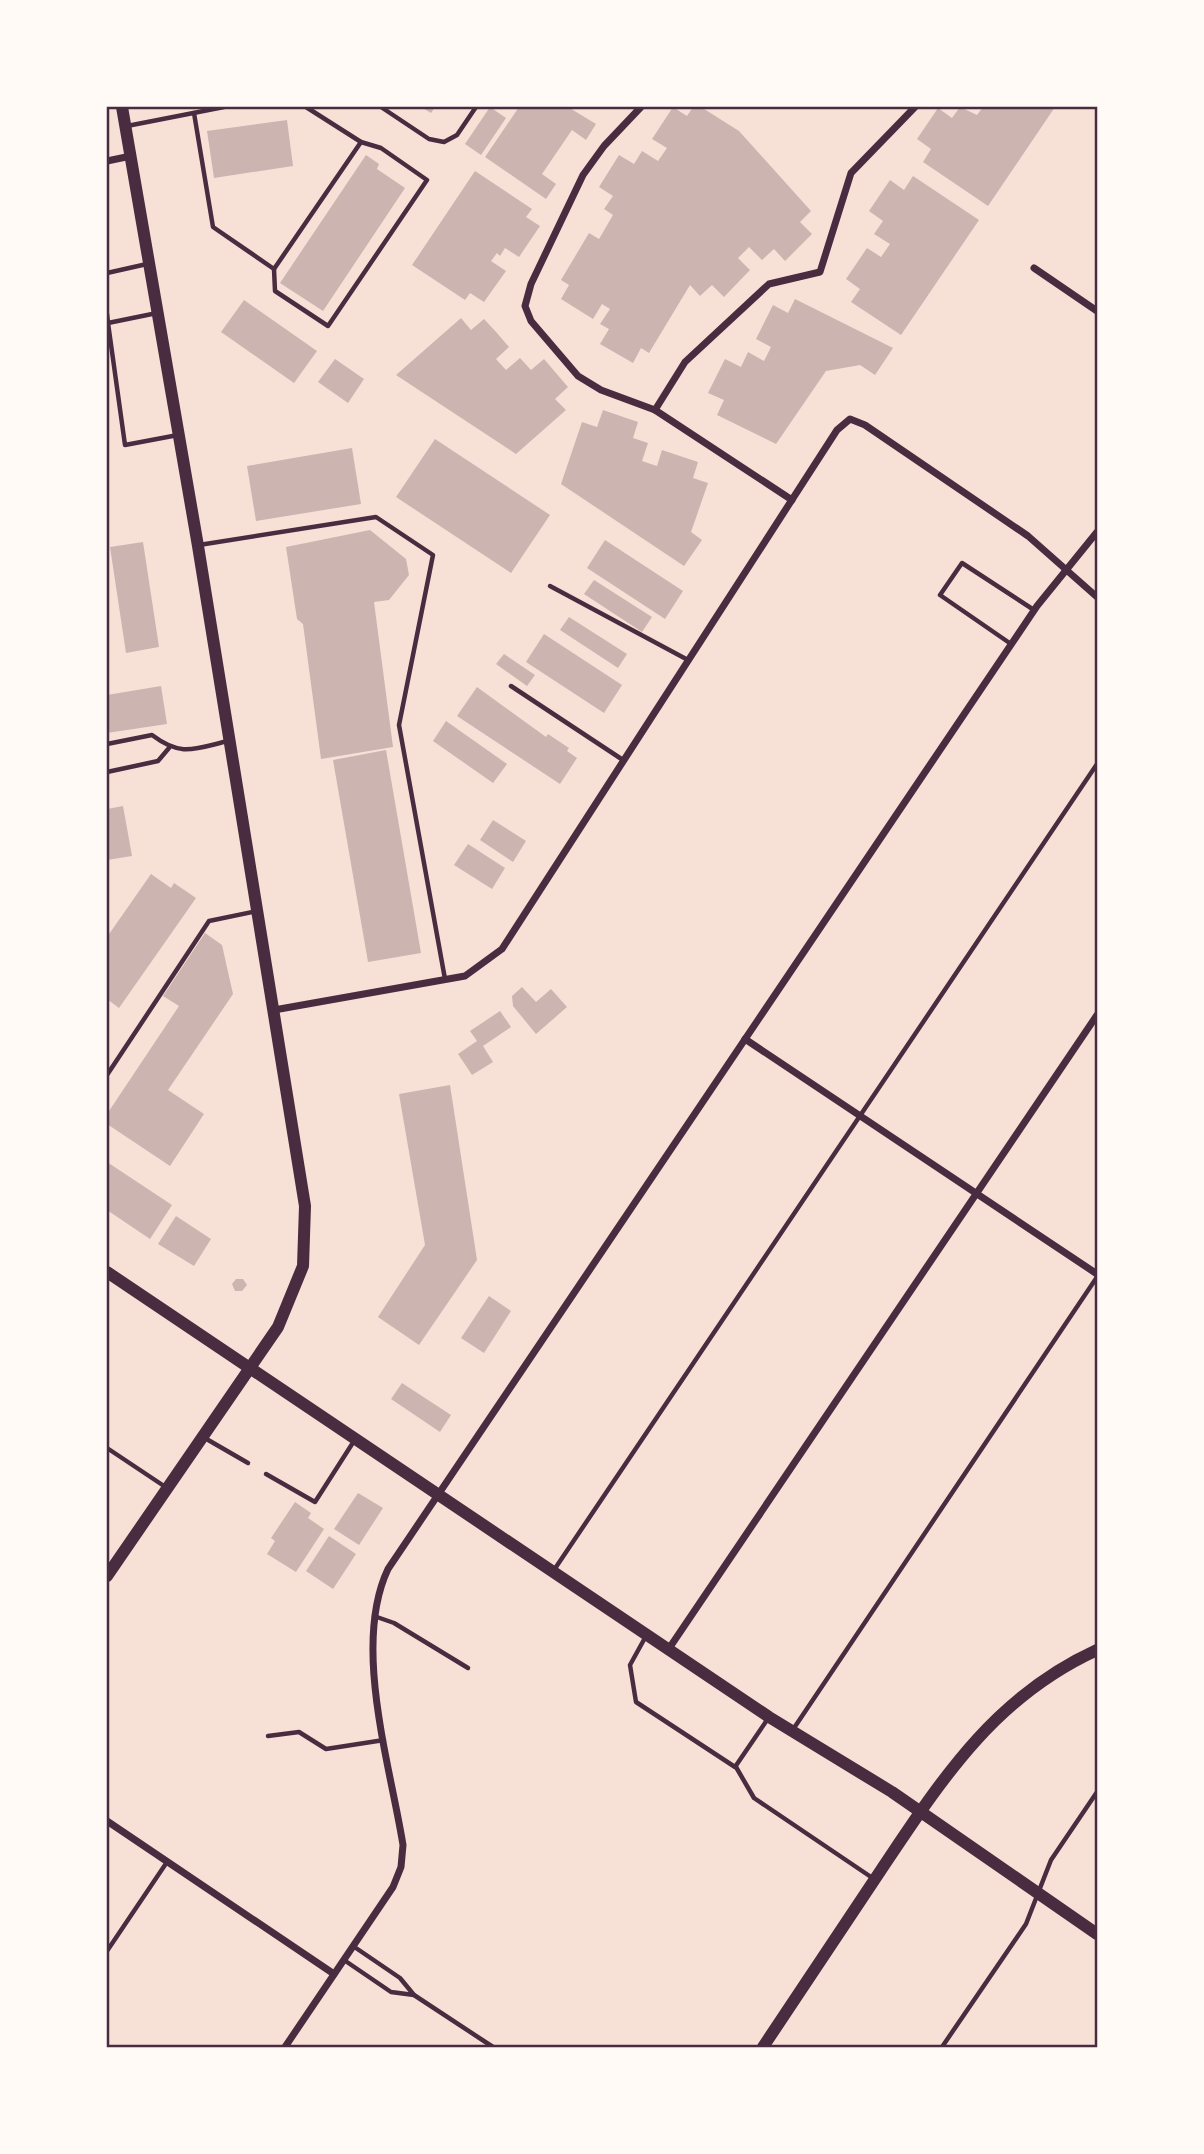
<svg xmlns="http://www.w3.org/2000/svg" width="1204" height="2154" viewBox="0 0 1204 2154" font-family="Roboto,sans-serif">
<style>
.building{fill:#ccb4b1}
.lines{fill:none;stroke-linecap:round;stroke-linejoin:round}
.service{stroke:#4a2c40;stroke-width:4.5}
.minor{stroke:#4a2c40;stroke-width:7}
.tertiary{stroke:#4a2c40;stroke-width:12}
.secondary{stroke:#4a2c40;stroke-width:12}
.neatline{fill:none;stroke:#4a2c40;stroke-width:2.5}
</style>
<rect width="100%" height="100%" fill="#f7e1d7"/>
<g class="building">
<path d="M421,107H435L431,113Z"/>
<path d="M490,107L506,118L481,155L465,144Z"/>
<path d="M519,107H568L596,124L586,140L572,130L542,174L556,184L546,199L485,157Z"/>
<path d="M673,107L687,116L693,107H701L739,131L811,211L800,222L812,234L785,261L774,249L762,260L749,247L738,258L750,270L724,297L712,285L700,296L690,285L649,353L641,348L633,363L600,344L609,329L600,324L610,309L602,304L593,319L561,299L569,285L561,280L589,233L599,239L613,215L604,209L613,196L599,187L619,155L634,164L642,151L658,161L667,148L652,139Z"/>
<path d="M960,107L977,115L983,107H1055L988,206L923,162L931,149L917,139L938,108L952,118Z"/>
<path d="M287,120L293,166L214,178L207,131Z"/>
<path d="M366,155L379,164L377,169L405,188L323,311L280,283Z"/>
<path d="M475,171L532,209L526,217L540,226L519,257L505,248L500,256L497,253L491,261L506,271L484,302L470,293L465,300L412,265Z"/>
<path d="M913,176L979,220L901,335L851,302L860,289L846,279L867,248L881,257L890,244L874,234L883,221L869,211L890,180L904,190Z"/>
<path d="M795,299L893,348L875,375L860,365L826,371L776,444L717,415L724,400L708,393L725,359L741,367L748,352L764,361L771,347L756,339L773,305L788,313Z"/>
<path d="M244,300L317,351L294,383L221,332Z"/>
<path d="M461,318L471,330L484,319L497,333L509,347L496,359L506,370L520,358L531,370L544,359L568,387L555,399L566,410L516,454L396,375Z"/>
<path d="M335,359L364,379L348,403L318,382Z"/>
<path d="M603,410L638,422L633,438L648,443L642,461L657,466L662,450L698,462L693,478L708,483L691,532L702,540L684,566L561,484L582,422L597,427Z"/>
<path d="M435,439L550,515L511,573L396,497Z"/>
<path d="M352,448L361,504L256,521L247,466Z"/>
<path d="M370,530L406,559L409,575L389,600L374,602L393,747L321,759L303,624L297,619L286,547Z"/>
<path d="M605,540L683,591L665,619L587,568Z"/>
<path d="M143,542L159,647L126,653L110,547Z"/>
<path d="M594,580L652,617L642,632L584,594Z"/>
<path d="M569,617L627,654L618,668L560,630Z"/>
<path d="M544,634L622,685L604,713L526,662Z"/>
<path d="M504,654L535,675L527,686L496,664Z"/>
<path d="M161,686L167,724L107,733V695Z"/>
<path d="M477,687L546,737L548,734L569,748L567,751L577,758L560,784L457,716Z"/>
<path d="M446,721L507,764L493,783L433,741Z"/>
<path d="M386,750L421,953L368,962L333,760Z"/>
<path d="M123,806L132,856L107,860V809Z"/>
<path d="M493,820L526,841L513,862L480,840Z"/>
<path d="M468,844L505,868L492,889L454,865Z"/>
<path d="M151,874L171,888L174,883L196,898L119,1008L107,999V937Z"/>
<path d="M205,933L222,945L233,994L168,1090L204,1114L170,1166L107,1124V1114L179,1006L163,996Z"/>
<path d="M522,987L536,1002L551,989L567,1007L536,1034L513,1006L512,996Z"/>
<path d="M500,1011L511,1027L483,1046L493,1062L472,1075L458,1054L477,1041L470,1031Z"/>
<path d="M450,1085L477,1260L419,1345L378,1317L425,1245L399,1094Z"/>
<path d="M107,1162L172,1205L150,1239L107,1210Z"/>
<path d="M176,1216L211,1239L194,1266L158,1244Z"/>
<path d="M236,1279H243L247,1285L242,1291H235L232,1284Z"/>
<path d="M489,1296L511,1311L484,1353L461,1338Z"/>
<path d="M402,1383L451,1415L440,1432L391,1399Z"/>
<path d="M358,1493L383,1508L359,1545L334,1529Z"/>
<path d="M295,1502L311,1513L308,1518L324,1529L296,1572L267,1554L275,1541L271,1538Z"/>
<path d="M329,1536L356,1554L333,1589L306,1571Z"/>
</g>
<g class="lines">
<g class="service">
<path d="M381,107L429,139L444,142L457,135L476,107"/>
<path d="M194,113L213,227L274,269L361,142L306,107"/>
<path d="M127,126L224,107"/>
<path d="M274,269L275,291L328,326L427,180L381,148L361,142"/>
<path d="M107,273L147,264"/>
<path d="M107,314L108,323L157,313"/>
<path d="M108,323L125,445L178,435"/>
<path d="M199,545L376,517L433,555L399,725L445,979"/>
<path d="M550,586L688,660"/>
<path d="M1011,644L940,595L962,563L1034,610"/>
<path d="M511,686L623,760"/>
<path d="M107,744L152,735C181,757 194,749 228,741"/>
<path d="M107,772L158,761L169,748"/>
<path d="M107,1075L209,921L257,911"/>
<path d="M203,1437L248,1463"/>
<path d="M107,1448L167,1488"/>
<path d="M266,1474L315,1502L354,1441"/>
<path d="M554,1570L1097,764"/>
<path d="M374,1616L394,1623L468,1668"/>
<path d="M646,1636L630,1665L636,1702L735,1767L767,1720"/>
<path d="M792,1731L1097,1277"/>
<path d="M268,1736L299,1732L326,1749L384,1740"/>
<path d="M736,1767L754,1798L874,1879"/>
<path d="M353,1946L400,1978L414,1995L493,2047"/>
<path d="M107,1951L167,1862"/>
<path d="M344,1960L391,1992L414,1995"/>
<path d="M942,2047L1026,1924L1051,1860L1097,1792"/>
</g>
<g class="minor">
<path d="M641,107L604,146L583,175L531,284L525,306L531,321L578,376L601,390L655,410L792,500"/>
<path d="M107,161L131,156"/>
<path d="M1034,268L1097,311"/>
<path d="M655,410L685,362L769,284L820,272L851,173L915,107"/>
<path d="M274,1010L465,976L502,949L837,430L850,419L865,425L1028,536L1097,597"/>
<path d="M745,1039L1097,1274"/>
<path d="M668,1650L1097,1015"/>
<path d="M107,1821L334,1974"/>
<path d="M285,2047L393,1887L401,1867L403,1845C390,1764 352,1645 388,1569L1037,606L1097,532"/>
</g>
<path class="tertiary" d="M107,1576L278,1327L303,1266L305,1206L198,546L122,107"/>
<g class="secondary">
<path d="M107,1272L769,1717L892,1792L1097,1934"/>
<path d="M763,2047C802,1988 841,1929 881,1870C942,1779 994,1697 1097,1650"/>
</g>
</g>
<rect width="1204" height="2154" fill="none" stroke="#fffaf5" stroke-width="217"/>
<rect x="108" y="108" width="988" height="1938" class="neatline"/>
</svg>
